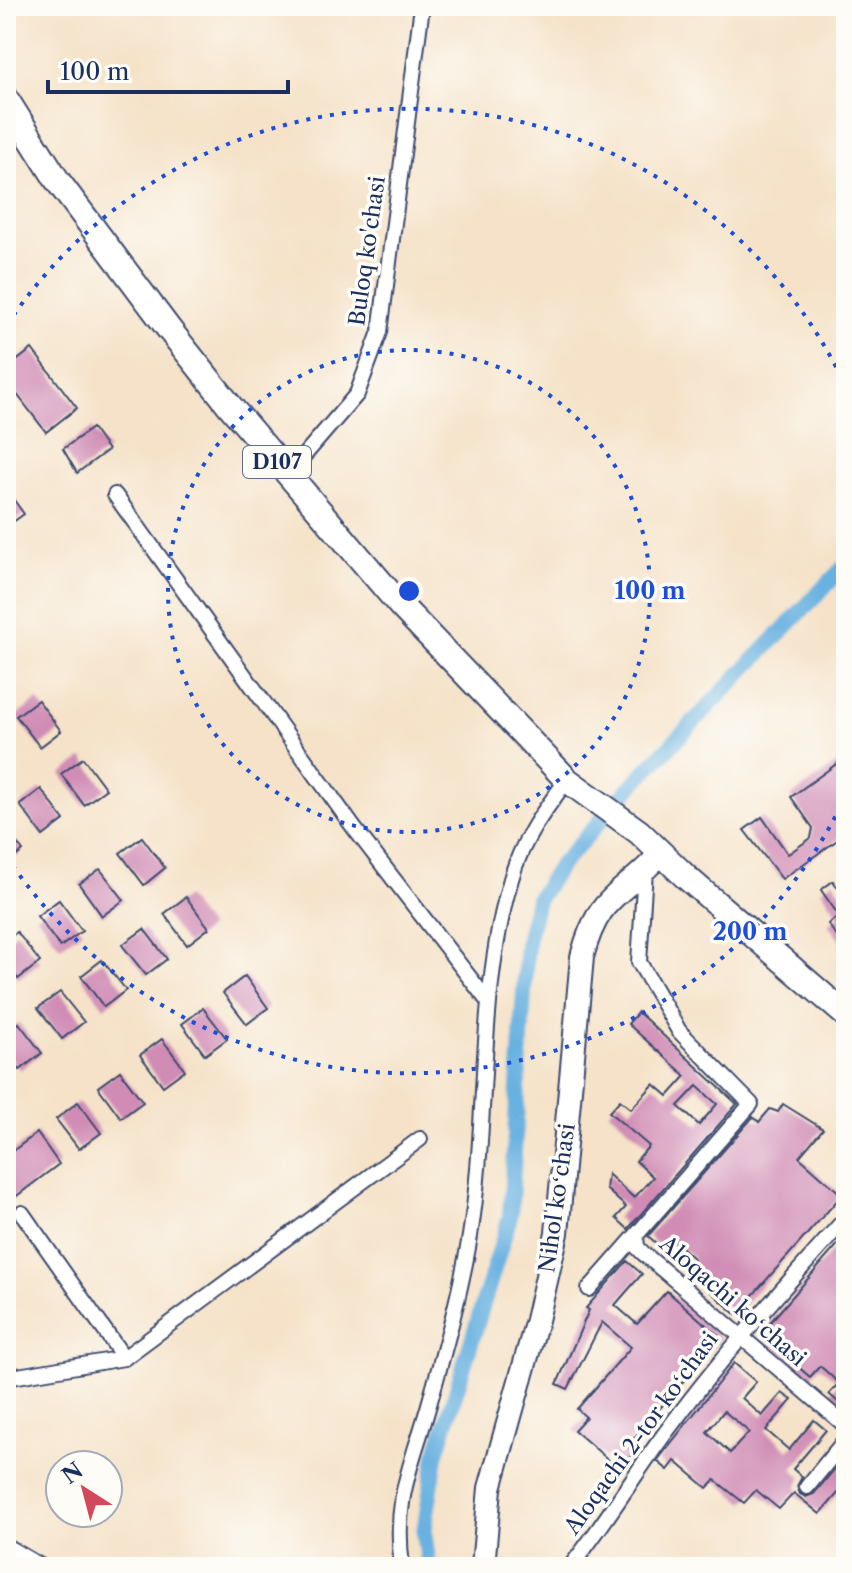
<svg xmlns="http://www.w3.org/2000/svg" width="852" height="1573" viewBox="0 0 852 1573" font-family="'Libre Caslon Text',serif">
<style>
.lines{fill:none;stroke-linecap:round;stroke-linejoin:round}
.canal{stroke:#68b1e0;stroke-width:16}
.building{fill:#d08cb5;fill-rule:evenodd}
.street-casing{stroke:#3c4a6e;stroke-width:18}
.secondary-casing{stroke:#3c4a6e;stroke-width:26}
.primary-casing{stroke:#3c4a6e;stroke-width:28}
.street{stroke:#fff;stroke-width:14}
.secondary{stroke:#fff;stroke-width:22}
.primary{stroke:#fff;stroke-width:24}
.ring{fill:none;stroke:#1d4ed8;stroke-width:4;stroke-dasharray:4 8}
.labels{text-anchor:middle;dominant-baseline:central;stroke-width:7;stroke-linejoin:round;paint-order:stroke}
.shield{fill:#fdfcf7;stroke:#5f6c8c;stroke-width:2}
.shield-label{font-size:20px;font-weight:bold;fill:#1b2f5e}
.street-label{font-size:22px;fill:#1b2f5e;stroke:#fdfcf7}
.centre{fill:#1d4ed8;stroke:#fdfcf7;stroke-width:4}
.ring-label{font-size:24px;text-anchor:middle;font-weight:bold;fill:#1d4ed8;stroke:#fdfcf7;stroke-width:7;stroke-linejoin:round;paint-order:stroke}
</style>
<rect width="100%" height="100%" fill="#fdfcf7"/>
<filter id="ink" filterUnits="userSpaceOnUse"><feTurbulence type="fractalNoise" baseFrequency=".0125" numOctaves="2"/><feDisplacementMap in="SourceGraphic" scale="16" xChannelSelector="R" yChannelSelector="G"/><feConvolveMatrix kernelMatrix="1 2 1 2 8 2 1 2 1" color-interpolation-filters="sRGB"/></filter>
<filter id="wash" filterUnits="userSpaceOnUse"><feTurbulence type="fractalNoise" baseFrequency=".006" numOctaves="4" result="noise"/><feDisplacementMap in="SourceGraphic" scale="32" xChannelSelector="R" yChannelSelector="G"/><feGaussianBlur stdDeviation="1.8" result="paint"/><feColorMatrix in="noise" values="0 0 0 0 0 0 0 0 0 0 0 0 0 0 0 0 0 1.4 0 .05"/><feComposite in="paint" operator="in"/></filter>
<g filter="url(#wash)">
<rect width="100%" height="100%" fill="#f5e2c8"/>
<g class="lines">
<path class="canal" d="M429,1567L424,1532L436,1456L510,1217L527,942L537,900L559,867L638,779L846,565"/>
</g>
<g id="blocks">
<g class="building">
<path d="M32,349L77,408L46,432L6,380V369Z"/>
<path d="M92,428L108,450L77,473L63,449Z"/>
<path d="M6,489L24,514L6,527Z"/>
<path d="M38,700L61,731L40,747L16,716Z"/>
<path d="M846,757V834L782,879L744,830L762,817L788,854L811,838L813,828L791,797Z"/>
<path d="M83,758L106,789L84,805L61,774Z"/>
<path d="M41,789L64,820L43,836L20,805Z"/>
<path d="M6,829L23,851L6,864Z"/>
<path d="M142,837L165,868L144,885L120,853Z"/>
<path d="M100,869L124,900L102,916L79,884Z"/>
<path d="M833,881L846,899V949L828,924L839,916L821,890Z"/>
<path d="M186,897L209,928L187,945L164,914Z"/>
<path d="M59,900L82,931L60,947L37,916Z"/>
<path d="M144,929L167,959L146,975L122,945Z"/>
<path d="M17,932L40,962L18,979L6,963V940Z"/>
<path d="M102,960L126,990L104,1007L81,976Z"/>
<path d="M245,976L268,1008L247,1024L223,993Z"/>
<path d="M60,992L84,1022L62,1039L38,1008Z"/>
<path d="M203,1008L227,1039L205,1055L182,1024Z"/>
<path d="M638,1012L737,1104L628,1229L616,1218L626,1207L606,1189L608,1174L634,1198L653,1177L636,1161L649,1146L609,1112L620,1100L631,1109L654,1084L668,1096L686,1076L628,1024ZM697,1086L717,1104L699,1125L678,1106Z"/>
<path d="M19,1023L42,1053L20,1070L6,1052V1033Z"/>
<path d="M162,1039L185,1070L163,1086L140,1055Z"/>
<path d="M120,1071L143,1102L121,1118L98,1087Z"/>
<path d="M78,1102L101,1133L79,1149L56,1119Z"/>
<path d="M783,1104L823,1129L799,1157L842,1195L736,1314L685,1269L694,1259L674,1241L665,1251L648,1236L753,1117L759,1122L770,1109L778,1112Z"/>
<path d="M37,1133L59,1164L6,1204V1156Z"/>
<path d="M846,1235V1409L829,1394L839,1383L820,1366L810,1377L760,1334Z"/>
<path d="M627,1261L642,1274L615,1305L637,1324L667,1291L721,1338L627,1446L634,1452L620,1470L574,1430L586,1417L577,1409L631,1347L602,1322L568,1389L557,1384L589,1310L586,1308Z"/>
<path d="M734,1363L756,1382L742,1398L762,1416L782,1393L792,1400L766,1430L789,1450L814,1420L826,1430L793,1469L802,1477L797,1486L800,1494L806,1497L814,1494L846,1455V1484L820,1514L794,1493L779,1509L756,1490L744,1503L715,1480L707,1488L675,1461L668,1470L657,1461ZM724,1411L749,1432L730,1453L707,1432Z"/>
</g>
</g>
</g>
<g filter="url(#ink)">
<use href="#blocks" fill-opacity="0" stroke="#3c4a6e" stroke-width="2"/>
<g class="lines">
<defs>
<g id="street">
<path d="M288,474L357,394L380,332L422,6"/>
<path d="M115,495L354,828L487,1000"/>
<path d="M22,1213L124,1358"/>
<path d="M636,1236L637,1247L643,1253L846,1426"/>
<path d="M589,1289L751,1104L679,1031L639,962L645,871"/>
<path d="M6,1378L124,1358L420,1139"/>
<path d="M807,1487L846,1439"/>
<path d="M6,1546L42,1567"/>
<path d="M482,1558L504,1567"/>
<path d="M402,1567C393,1497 412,1466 430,1401C445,1348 461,1291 470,1236C489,1118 477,996 511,879C522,840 543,812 567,780"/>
<path d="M570,1567C606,1523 634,1474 669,1428C724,1354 784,1287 846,1218"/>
</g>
<path id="secondary" d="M483,1567L490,1488L537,1320L557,1233L582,957C599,892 622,897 661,853"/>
<path id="primary" d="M6,99L57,180L168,328L230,406L400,605L567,780L639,832L686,877L846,1015"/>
</defs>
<use href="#street" class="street-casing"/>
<use href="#secondary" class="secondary-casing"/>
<use href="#primary" class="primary-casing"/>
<use href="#street" class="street"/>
<use href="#secondary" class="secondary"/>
<use href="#primary" class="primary"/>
</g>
</g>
<g class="ring">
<circle cx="409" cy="591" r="241"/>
<path d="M846 795A482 482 0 0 1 7 857M7 325A482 482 0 0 1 846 387"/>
</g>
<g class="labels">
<rect class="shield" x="243" y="446" width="68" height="32" rx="6"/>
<g class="shield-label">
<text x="277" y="462">D107</text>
</g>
<g class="street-label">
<text transform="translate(367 251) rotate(-82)">Buloq ko'chasi</text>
<text transform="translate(557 1198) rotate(-82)">Nihol koʻchasi</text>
<text transform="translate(733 1301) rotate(41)">Aloqachi koʻchasi</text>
<text transform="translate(641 1433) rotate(-54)">Aloqachi 2-tor koʻchasi</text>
</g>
</g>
<circle cx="409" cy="591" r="12" class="centre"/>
<g class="ring-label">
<text x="650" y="599">100 m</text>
<text x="750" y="940">200 m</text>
</g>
<rect width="852" height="1573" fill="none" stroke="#fdfcf7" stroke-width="32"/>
<g transform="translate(84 1489) rotate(324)"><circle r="38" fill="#fdfcf7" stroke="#a3aaba" stroke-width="2"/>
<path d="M0-6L14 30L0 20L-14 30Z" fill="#d1495b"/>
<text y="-12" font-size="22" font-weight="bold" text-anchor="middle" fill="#1b2f5e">N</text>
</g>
<path d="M48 80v12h240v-12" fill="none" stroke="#1b2f5e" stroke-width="4"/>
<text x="60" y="80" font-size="24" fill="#1b2f5e" stroke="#fdfcf7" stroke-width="6" paint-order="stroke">100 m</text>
</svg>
